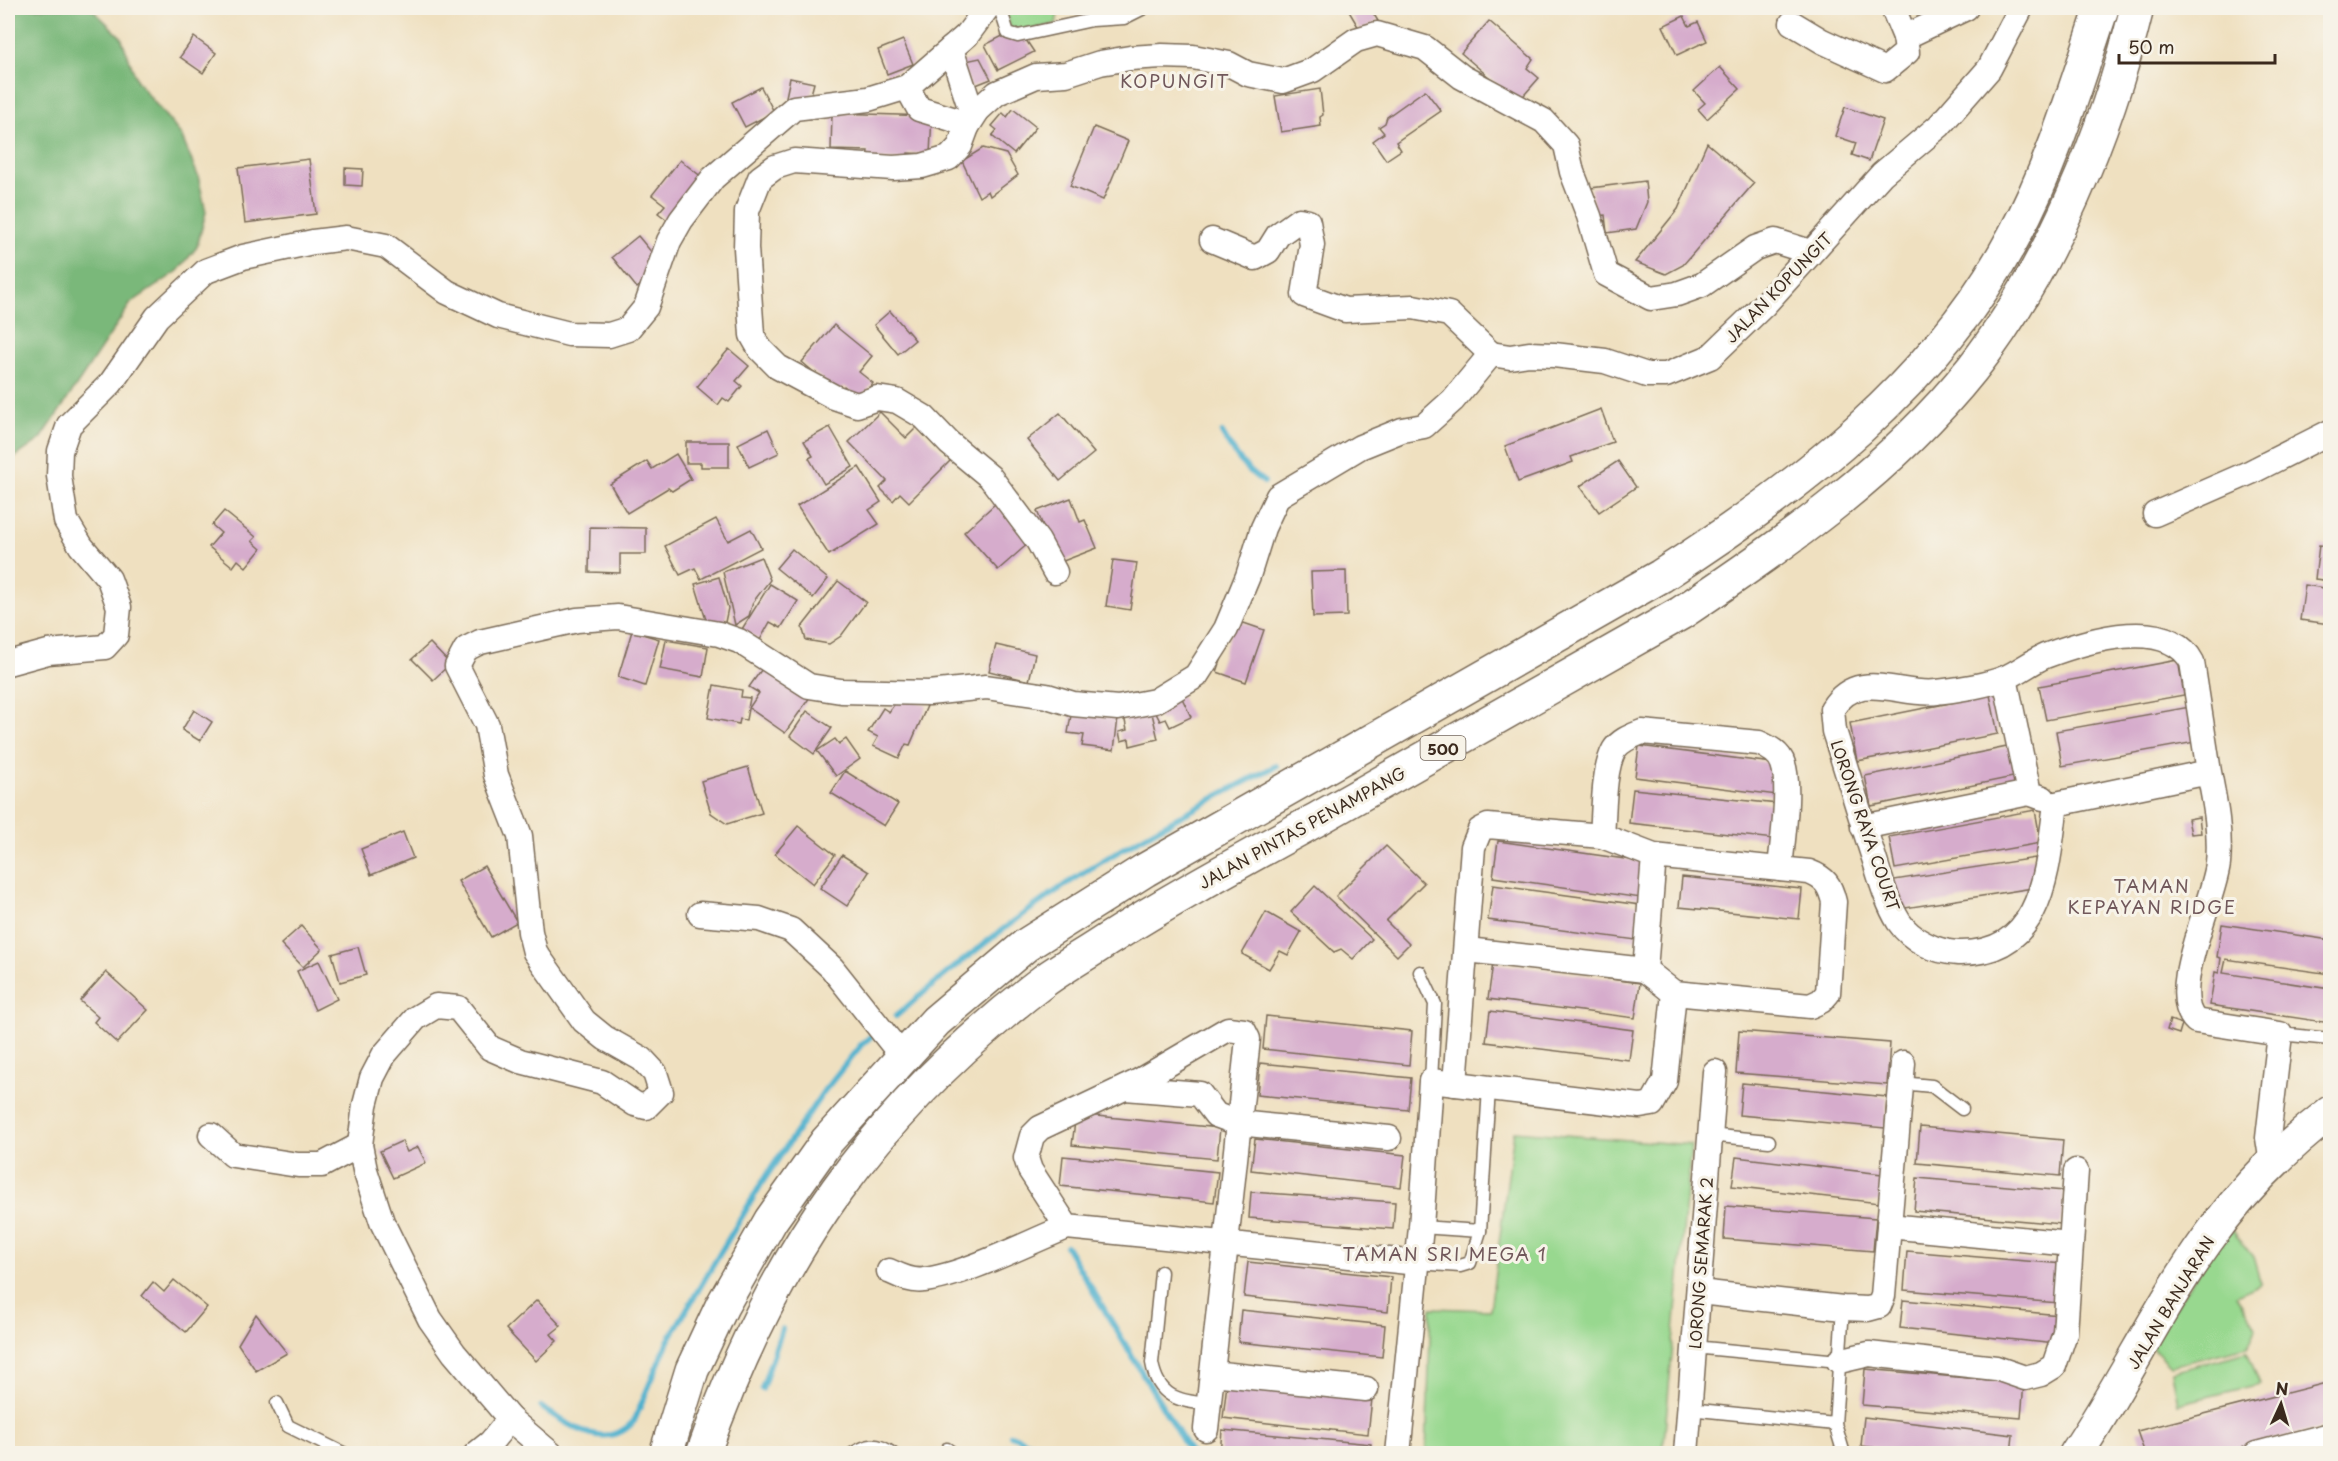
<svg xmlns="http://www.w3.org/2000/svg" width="2338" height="1461" viewBox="0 0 2338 1461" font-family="'Playpen Sans',sans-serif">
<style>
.green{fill:#98d88f;stroke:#6a8156;stroke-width:1.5}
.forest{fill:#7ab87a;stroke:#5a714c;stroke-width:1.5}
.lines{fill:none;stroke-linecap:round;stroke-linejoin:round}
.stream{stroke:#4eb0cd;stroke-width:6}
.building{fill:#d6accc}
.lane-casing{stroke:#7a6a57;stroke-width:15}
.street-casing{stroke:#7a6a57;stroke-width:27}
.secondary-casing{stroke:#7a6a57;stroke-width:36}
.primary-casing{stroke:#7a6a57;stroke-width:36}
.lane{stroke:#fff;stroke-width:12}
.street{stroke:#fff;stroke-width:24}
.secondary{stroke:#fff;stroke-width:33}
.primary{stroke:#fff;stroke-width:33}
.labels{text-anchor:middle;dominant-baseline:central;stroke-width:6;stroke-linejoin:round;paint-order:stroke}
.shield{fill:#f7f3e8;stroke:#73665b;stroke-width:1.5}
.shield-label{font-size:15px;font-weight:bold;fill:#3b2a1e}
.street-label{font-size:16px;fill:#3b2a1e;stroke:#f7f3e8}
.neighbourhood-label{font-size:18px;letter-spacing:1.5px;fill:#71585b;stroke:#f7f3e8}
</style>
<rect width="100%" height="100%" fill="#f7f3e8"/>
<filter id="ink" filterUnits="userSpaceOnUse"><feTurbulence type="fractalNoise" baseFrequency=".0167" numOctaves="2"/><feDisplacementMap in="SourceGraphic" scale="12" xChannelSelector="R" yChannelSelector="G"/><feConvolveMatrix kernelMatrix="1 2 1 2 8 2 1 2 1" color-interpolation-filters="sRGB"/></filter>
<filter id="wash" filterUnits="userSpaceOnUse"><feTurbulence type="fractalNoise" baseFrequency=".008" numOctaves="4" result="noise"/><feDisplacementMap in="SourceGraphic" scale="24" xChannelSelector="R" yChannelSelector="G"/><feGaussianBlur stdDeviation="1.35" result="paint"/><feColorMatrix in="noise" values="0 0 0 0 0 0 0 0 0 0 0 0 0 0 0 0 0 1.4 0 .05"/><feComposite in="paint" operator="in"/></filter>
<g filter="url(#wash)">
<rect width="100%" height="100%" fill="#efe0c0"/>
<g class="green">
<path d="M1004,8H1059L1056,24L1025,31L1011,30Z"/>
<path d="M1514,1131L1691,1145L1663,1453H1426L1431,1308L1490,1310Z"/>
<path d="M2229,1226L2253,1257L2261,1284L2236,1295L2257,1328L2247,1347L2171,1366L2150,1345Z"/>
<path d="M2247,1352L2260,1384L2178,1404L2172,1372Z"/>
</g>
<path class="forest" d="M8,8H91L121,37L137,81L181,135L198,176L206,212L197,247L178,271L131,303L41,439L8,462Z"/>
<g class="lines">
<g class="stream">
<path d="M1222,433C1233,452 1245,470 1264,482"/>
<path d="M896,1016C959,962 1025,909 1096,865C1154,829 1215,797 1276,766"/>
<path d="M1066,1246L1191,1454"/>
<path d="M762,1389L782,1329"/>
<path d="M541,1407C569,1425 606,1453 634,1421L668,1341L763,1181L824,1091L861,1045L876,1032"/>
<path d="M1011,1435L1055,1454"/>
</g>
</g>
<g id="blocks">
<g class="building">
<path d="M1347,8H1370L1378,21L1360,30Z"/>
<path d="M1684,16L1689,26L1698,22L1707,41L1677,55L1663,26Z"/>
<path d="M1489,21L1533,59L1527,68L1539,78L1518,102L1461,53Z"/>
<path d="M1018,28L1034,52L998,70L985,45Z"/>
<path d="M194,37L216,53L203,73L180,57Z"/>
<path d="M903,40L913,64L887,74L878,50Z"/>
<path d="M980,58L991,79L971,87L961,62Z"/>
<path d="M1720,67L1740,89L1707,119L1698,109L1705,103L1694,91Z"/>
<path d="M790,78L814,83L809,102L786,97Z"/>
<path d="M761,87L774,112L745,127L732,102Z"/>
<path d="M1320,89L1323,115L1320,117L1321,126L1281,132L1275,96Z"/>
<path d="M1425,90L1441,111L1396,142L1401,150L1386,160L1373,141L1384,133L1379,127L1385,123L1387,117Z"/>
<path d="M1845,107L1883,120L1869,161L1852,155L1856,143L1835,136Z"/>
<path d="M1013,109L1036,127L1014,154L992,136L997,130L992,126L1003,113L1007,117Z"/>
<path d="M832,113L932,116L930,154L908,153V160L867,159L868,151L831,150Z"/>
<path d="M1094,127L1128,141L1103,200L1070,186Z"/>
<path d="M1707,143L1754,183L1683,265L1666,274L1635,262L1678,209Z"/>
<path d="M983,148L1006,154L1018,175L990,196L988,191L979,197L962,161Z"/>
<path d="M309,159L316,214L245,223L238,168Z"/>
<path d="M680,160L712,185L678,228L658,213L665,205L652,195Z"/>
<path d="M345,168L363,169L362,186L345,185Z"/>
<path d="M1645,181L1647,202L1636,229L1607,233L1605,215L1594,216L1591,188Z"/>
<path d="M638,236L663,266L637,288L612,257Z"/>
<path d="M890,311L915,340L898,354L874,325Z"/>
<path d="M834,325L872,356L859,372L873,383L860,399L844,386L838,393L802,362Z"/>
<path d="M729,349L749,366L736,381L742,386L729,402L723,398L718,405L697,387Z"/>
<path d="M1601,409L1613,442L1571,457L1573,462L1518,482L1505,446Z"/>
<path d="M880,412L906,438L917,427L951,460L909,502L900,493L893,501L880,488L887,481L849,442Z"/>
<path d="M1060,413L1094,453L1060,481L1027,440Z"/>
<path d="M830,427L853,467L824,484L809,458L813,456L804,441Z"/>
<path d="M768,429L779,453L749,467L738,444Z"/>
<path d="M686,442H729V467H701V463H686Z"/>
<path d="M676,454L691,479L672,491L668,488L627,513L610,484L647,461L652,469Z"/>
<path d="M1618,461L1636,487L1599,512L1580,486Z"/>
<path d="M859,467L881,502L869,510L879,524L829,555L797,506Z"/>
<path d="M1071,498L1080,522L1085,520L1097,548L1058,563L1037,511Z"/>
<path d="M995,504L1030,542L998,570L964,532Z"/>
<path d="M224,511L256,537L252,541L261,549L246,567L238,560L233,567L209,547L221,533L212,525Z"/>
<path d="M716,519L728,541L751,529L761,548L701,579L695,568L680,575L665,546Z"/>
<path d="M590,527L646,528V554H620V573L589,572Z"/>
<path d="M2319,545L2330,546V581L2315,579Z"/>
<path d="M792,549L828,579L813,598L776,568Z"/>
<path d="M761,557L770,580L753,602L749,616L735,625L723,572Z"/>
<path d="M1113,560L1137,563L1130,610L1106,606Z"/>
<path d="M1346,571L1347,616L1313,617L1311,572Z"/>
<path d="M719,577L728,608L724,627L707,623L695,584Z"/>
<path d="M838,581L866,602L841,636L829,644L806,640L802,627Z"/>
<path d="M770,584L798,601L781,628L770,622L760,640L742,629Z"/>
<path d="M2305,585L2330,589V624L2300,620Z"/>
<path d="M1235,620L1264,630L1246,682L1217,672Z"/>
<path d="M632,631L659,639L645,686L618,677Z"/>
<path d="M666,640L708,647L703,677L660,669Z"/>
<path d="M430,643L450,664L433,680L412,659Z"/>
<path d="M996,645L1035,654L1029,681L989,671Z"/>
<path d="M2178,660L2184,695L2046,720L2039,686Z"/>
<path d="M764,666L810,697L785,733L749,708L759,693L749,687Z"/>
<path d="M714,685L742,690L741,697L750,698L746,720L740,719L739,724L708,718Z"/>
<path d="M902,693L927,706L910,745L906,744L899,758L873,746L878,737L868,732L883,708L889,712Z"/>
<path d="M1990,695L1998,734L1857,761L1850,723Z"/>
<path d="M1181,696L1191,717L1170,727L1166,719L1160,721L1154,709Z"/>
<path d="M2195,706L2201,741L2062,766L2056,731Z"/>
<path d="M1151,709L1158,739L1130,746L1129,739L1121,741L1119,732L1127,730L1124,716Z"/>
<path d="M194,710L212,722L200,741L182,730Z"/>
<path d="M807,711L832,728L814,754L790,736Z"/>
<path d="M1071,715L1118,718L1114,750L1082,746L1084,735L1068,733Z"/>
<path d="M835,739L839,744L846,739L860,759L836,776L817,751Z"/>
<path d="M1639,746L1780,764L1777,795L1635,777Z"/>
<path d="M2012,746L2018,776L1871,806L1865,776Z"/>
<path d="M748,767L762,813L727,824L711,813L701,781Z"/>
<path d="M845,771L898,804L884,826L831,793Z"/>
<path d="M1633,789L1778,804L1774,839L1629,823Z"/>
<path d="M2035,810L2041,843L1895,869L1889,837Z"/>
<path d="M2199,817L2201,833L2191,834L2188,819Z"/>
<path d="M798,826L835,855L813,884L775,854Z"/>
<path d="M403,832L413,858L371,875L361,849Z"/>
<path d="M1498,841L1646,862L1641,898L1493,877Z"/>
<path d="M1386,846L1424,883L1386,921L1409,944L1397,956L1336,896Z"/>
<path d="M842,855L869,872L847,906L820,888Z"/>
<path d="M2035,858L2039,887L1899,909L1894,880Z"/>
<path d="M484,866L517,922L491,937L458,881Z"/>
<path d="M1682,877L1802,889L1799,919L1679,907Z"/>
<path d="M1493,885L1640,905L1636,940L1488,920Z"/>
<path d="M1315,886L1372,939L1353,959L1341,949L1334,952L1291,912Z"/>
<path d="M1266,912L1301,932L1288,955L1280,951L1269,969L1242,954Z"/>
<path d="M2222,924L2330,940V974L2226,959L2223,973L2330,989V1023L2210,1005L2215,972L2219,973L2221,958L2217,957Z"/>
<path d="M301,926L322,949L303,967L281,944Z"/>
<path d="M358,947L366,975L340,982L332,954Z"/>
<path d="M319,961L337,999L315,1010L297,971Z"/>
<path d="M1493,963L1640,983L1635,1018L1488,999Z"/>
<path d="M106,972L148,1010L117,1043L94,1022L98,1017L80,1001Z"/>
<path d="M1490,1011L1633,1030L1629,1060L1486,1042Z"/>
<path d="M1266,1016L1412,1031L1409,1065L1263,1049Z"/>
<path d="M2170,1020L2182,1024L2179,1034L2167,1030Z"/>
<path d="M1739,1031L1890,1043L1887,1085L1736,1073Z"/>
<path d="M1260,1063L1411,1078L1408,1110L1257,1095Z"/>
<path d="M1742,1083L1887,1097L1885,1128L1739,1115Z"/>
<path d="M1076,1114L1220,1128L1217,1159L1072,1145Z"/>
<path d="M1920,1127L2063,1140L2060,1176L1917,1163Z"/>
<path d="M1255,1139L1405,1155L1401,1187L1251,1170Z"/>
<path d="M402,1141L407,1152L418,1147L426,1163L393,1178L380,1151Z"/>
<path d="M1063,1156L1218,1172L1214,1202L1060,1186Z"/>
<path d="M1736,1157L1882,1174L1879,1203L1732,1186Z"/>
<path d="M1917,1178L2064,1191L2061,1224L1914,1211Z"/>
<path d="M1251,1192L1395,1202L1393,1229L1249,1218Z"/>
<path d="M1726,1206L1876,1218L1873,1251L1724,1239Z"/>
<path d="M1907,1251L2063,1264L2059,1303L1904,1290Z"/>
<path d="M1248,1262L1391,1277L1388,1312L1244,1297Z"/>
<path d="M174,1280L207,1307L186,1332L142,1296L153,1282L164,1292Z"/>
<path d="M537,1300L561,1326L551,1334L557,1341L536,1361L506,1329Z"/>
<path d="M1903,1300L2059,1315L2056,1344L1900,1328Z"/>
<path d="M1241,1310L1385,1325L1382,1357L1238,1342Z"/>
<path d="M256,1314L287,1353L256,1371L238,1344Z"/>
<path d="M1865,1369L2024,1383L2021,1418L1862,1405Z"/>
<path d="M2330,1382V1425L2217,1454H2145L2137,1431Z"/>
<path d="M1227,1383L1372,1399L1368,1434L1223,1418Z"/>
<path d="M1864,1417L2013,1435L2011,1454H1926L1861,1446Z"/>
<path d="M1222,1430L1371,1444L1370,1454H1220Z"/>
</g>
</g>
</g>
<g filter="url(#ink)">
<use href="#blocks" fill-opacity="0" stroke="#7a6a57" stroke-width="1.5"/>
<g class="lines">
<defs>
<g id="lane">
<path d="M1000,8L1008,33L1018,36L1092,20L1124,18L1144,8"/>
<path d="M1420,972L1435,1004L1431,1081"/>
<path d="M2280,1034L2330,1039"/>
<path d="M1901,1083L1932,1086L1962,1109"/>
<path d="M1709,1135L1769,1141"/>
<path d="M1421,1227L1480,1231L1489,1088"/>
<path d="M1418,1263L1460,1266L1470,1263L1480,1231"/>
<path d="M1161,1272L1152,1363C1158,1397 1178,1401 1208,1404"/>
<path d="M1694,1347L1839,1361"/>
<path d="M277,1403L288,1426L345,1454"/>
<path d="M1689,1409L1835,1424L1844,1454"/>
<path d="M1835,1424L1843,1308"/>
<path d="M947,1449L954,1454"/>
<path d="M852,1454C868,1444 877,1442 893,1454"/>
</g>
<g id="street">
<path d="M1893,8L1905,37L1966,8"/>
<path d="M1792,23L1822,41L1885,70L1907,52L1905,37"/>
<path d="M951,49L970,107L978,110"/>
<path d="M907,87L919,109L952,119L967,127L978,110L997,93L1036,76L1066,74L1100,63L1130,58L1162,56L1193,57L1229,64L1248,74L1283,81L1313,70L1356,40L1377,34L1425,48L1462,77L1544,121L1566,145L1572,172L1589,216L1606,274L1651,298L1677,294L1702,285L1755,248L1775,241L1810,252"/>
<path d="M967,127L960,146L949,158L922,166L893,168L794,161L775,167L760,178L747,211L746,248L752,335L760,349L778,367L834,397L857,405L877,398L897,401L924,417L949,443L990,477L1038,541L1055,572"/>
<path d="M1212,240L1255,258L1268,251L1278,235L1299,220L1308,222L1312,245L1304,295L1345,310L1413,307L1449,314L1491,354"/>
<path d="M2155,514L2251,472L2330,432"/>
<path d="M8,663L48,652L105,647L116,635L119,607L109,579L81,546L66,521L59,476L60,451L69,425L111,383L157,317L206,271L243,257L313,242L346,238L386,246L447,292L498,316L569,334L609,335L628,329L646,307L669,241L681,220L713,178L794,108L868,99L907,87L967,35L987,8"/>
<path d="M2005,678L2029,793L2043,798"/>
<path d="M2209,772L2192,662C2167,615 2085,641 2045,656C2031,662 2019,672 2005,678C1984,686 1959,689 1937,692C1900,697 1858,667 1832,709L1834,731C1848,774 1860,816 1874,858C1881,880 1887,903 1899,922C1912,941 1936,952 1958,953C2045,955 2047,868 2056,804L2209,772C2215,803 2221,832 2218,864C2214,901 2166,994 2196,1021L2280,1034L2268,1138L2272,1164"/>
<path d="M1863,827L2029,793"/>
<path d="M1602,836C1604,813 1603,770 1614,750C1620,740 1632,736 1642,732L1759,743C1768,747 1780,753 1783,764C1791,786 1782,844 1780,869"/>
<path d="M700,914L759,919L791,930L832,968L902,1056"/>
<path d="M1467,950L1645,970"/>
<path d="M1455,1084L1473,847L1480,830L1488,826L1602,836L1654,856L1645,970L1674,993L1810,1006L1821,1001L1828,993L1834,902C1830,885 1825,878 1809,872L1654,856"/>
<path d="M1125,1088L1200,1094L1216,1115L1238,1123L1389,1138"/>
<path d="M211,1135L233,1155L298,1165H322L360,1145"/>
<path d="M1889,1226L2070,1244"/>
<path d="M889,1271C900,1276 912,1282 924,1280C963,1276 1029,1242 1067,1227"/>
<path d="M1699,1292L1843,1308L1868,1309L1879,1306L1883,1296L1903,1063"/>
<path d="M1839,1361L1869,1354L1996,1368L2025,1378L2041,1374L2054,1366L2065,1333L2076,1171"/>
<path d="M1212,1373L1366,1389"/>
<path d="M1206,1429L1248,1039L1244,1031L1228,1029L1139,1081L1040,1128L1032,1136L1026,1158L1030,1170L1067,1227L1418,1263"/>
<path d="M476,1454L491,1442L510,1419"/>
<path d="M551,1454L510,1419L454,1353L430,1319L382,1222L365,1170L360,1145L365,1105L372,1078L384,1055L416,1018L436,1006L458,1008L490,1048L520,1061L602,1082L635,1104L646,1107L661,1092L655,1073L642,1059L605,1038L584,1021L535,952L530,932L520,836L496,775L487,725L457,666L466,649L480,642L577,620L618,617L719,634L739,641L809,686L841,691L929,693L986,687L1047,696L1073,704L1118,708L1155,701L1196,676L1226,629L1248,576L1263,528L1278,496L1360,447L1402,430L1424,426L1453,400L1491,354L1510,357L1529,354L1554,355L1605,361L1647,375H1666L1710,357L1765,304L1882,174L1939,126L1989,69L2021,8"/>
<path d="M1398,1454L1421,1227L1431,1081L1640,1106L1652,1104L1665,1081L1674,993"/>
<path d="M1686,1454L1715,1072"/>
<path d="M2256,1454L2330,1435"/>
</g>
<path id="secondary" d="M2076,1454C2123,1384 2158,1308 2207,1240C2241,1192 2284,1148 2330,1113"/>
<g id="primary">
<path d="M666,1454L692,1370L722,1306L771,1220L827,1141L936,1021L1026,945L1145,870L1661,576C1798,488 1936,384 2014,236C2053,164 2076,85 2102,8"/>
<path d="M703,1454C773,1254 876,1108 1045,980C1065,966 1086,954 1107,940C1176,896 1249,857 1321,817C1441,749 1561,681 1681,613C1786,543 1892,469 1972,369C2051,268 2107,131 2137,8"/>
</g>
</defs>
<use href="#lane" class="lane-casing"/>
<use href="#street" class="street-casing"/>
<use href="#secondary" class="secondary-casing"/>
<use href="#primary" class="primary-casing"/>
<use href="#lane" class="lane"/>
<use href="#street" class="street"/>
<use href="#secondary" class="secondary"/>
<use href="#primary" class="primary"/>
</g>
</g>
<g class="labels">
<rect class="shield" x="1420.5" y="736" width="45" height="24" rx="4.5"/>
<g class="shield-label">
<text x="1443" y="748">500</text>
</g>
<g class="street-label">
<text transform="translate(1778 287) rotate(-46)">JALAN KOPUNGIT</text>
<text transform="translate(1866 825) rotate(71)">LORONG RAYA COURT</text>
<text transform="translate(1302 827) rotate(-29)">JALAN PINTAS PENAMPANG</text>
<text transform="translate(1700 1263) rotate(-86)">LORONG SEMARAK 2</text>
<text transform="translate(2170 1302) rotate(-59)">JALAN BANJARAN</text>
</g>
<g class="neighbourhood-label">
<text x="1175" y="80">KOPUNGIT</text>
<text x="2152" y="885">TAMAN<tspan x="2152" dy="21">KEPAYAN RIDGE</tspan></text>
<text x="1445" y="1253">TAMAN SRI MEGA 1</text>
</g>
</g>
<rect width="2338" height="1461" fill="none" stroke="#f7f3e8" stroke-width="30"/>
<g transform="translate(2281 1404) rotate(4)" stroke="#f7f3e8" stroke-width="4.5" paint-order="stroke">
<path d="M0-4.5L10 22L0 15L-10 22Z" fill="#3b2a1e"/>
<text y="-9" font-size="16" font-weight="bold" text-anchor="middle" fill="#3b2a1e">N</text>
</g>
<path d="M2119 54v9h156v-9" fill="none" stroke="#3b2a1e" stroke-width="3"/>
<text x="2128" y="54" font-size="18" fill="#3b2a1e" stroke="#f7f3e8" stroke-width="4.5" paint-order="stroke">50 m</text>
</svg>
